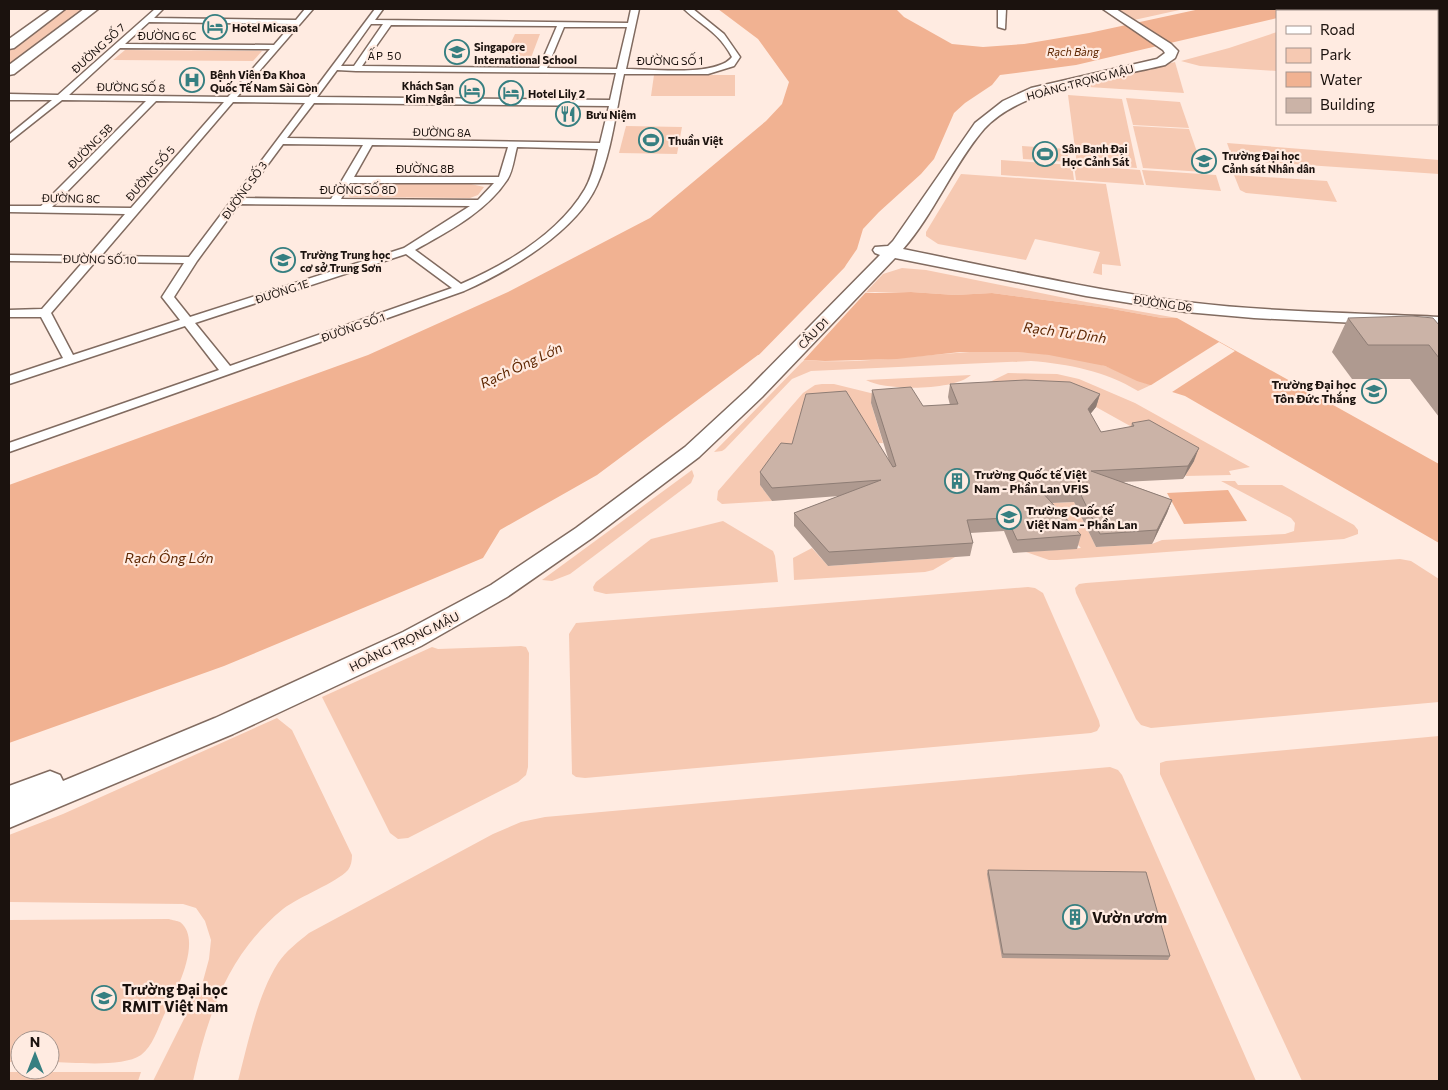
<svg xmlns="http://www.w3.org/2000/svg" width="1448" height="1090" viewBox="0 0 1448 1090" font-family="Commissioner,sans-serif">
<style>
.green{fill:#f6c9b2}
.water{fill:#f1b292}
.pier{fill:#ffebe1}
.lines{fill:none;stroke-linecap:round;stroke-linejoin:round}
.street-casing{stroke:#816b60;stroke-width:3}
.secondary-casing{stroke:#816b60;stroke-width:3}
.primary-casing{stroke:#816b60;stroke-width:3}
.street{fill:#fff;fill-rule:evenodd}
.secondary{fill:#fff;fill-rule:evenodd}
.primary{fill:#fff;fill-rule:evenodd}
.wall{fill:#af9a90}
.shaded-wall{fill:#8e7d75}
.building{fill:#cbb3a7;stroke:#8e7d75}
.labels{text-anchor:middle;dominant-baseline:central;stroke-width:4.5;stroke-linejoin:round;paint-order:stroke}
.far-poi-label{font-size:11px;font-weight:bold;fill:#1b120e;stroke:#ffebe1;text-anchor:start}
.far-street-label{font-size:11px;fill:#1b120e;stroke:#ffebe1}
.far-water-label{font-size:11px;font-style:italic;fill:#5f2702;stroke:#ffebe1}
.far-neighbourhood-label{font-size:11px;letter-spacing:1px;fill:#1b120e;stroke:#ffebe1}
.poi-label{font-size:12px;font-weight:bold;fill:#1b120e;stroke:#ffebe1;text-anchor:start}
.street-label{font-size:12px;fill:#1b120e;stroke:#ffebe1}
.water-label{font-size:14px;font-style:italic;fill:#5f2702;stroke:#ffebe1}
.near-poi-label{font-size:15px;font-weight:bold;fill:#1b120e;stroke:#ffebe1;text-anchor:start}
</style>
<rect width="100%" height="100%" fill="#ffebe1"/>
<g class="green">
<path d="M64,9H87L9,67V49Z"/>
<path d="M1115,9H1184L1134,20Z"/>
<path d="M1370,9H1439V101L1437,99V11H1375Z"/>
<path d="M1277,32V71L1200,66L1181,61L1229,48Z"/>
<path d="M515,34H540L529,63H508L512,53H506Z"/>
<path d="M125,50L262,51L253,61L113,60Z"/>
<path d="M1175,62L1184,93L1072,86Z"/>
<path d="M654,75H735V96H651Z"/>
<path d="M1068,95L1122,99L1137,168L1077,164Z"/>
<path d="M1126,98L1180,102L1189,128L1133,125Z"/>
<path d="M626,126L682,127L677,154L619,153Z"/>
<path d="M1133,126L1189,129L1204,172L1143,168Z"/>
<path d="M1227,143L1439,160V174L1233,160Z"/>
<path d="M1022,146L1067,149L1069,162L1023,159Z"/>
<path d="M1001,160L1072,165L1074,180L1001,175Z"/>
<path d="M1074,165L1140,170L1144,185L1076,180Z"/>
<path d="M1142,170L1216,175L1221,191L1146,185Z"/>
<path d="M961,174L1106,184L1121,266L1102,264V275L1093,273L1100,252L1035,239L1026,260L938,244L926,236V232Z"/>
<path d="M1234,175L1327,181L1337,202L1246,193L1240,190Z"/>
<path d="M358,183L471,184L484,187L478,195L470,198L351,197L345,195L350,186Z"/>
<path d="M902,268L926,270L1075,300L1177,318H1162L1107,308L992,293L955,295L911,292H866L883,274Z"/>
<path d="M986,351C1025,352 1067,353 1105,366C1121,372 1135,380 1151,385L1138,391C1105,371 1069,364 1031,361L811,371L792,379L725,449L722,451L714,452L804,360C821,362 838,361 855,361C899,359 942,353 986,351Z"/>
<path d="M1008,373L1057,374L1079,379L1135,403L1250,467L1229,471L1231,475L1185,476L1193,461L1096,407L1067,395L959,397Z"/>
<path d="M971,375C954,391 885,391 866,380Z"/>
<path d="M822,384H834L899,400L871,403L883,443L863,444L796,441L760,485L772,501L722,504L717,500L718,491L803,393L815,385Z"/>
<path d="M692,470L694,476L691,483L570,574L552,581L542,580Z"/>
<path d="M1221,481H1235L1238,485H1282L1354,525L1358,530V534L1344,539L1057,560H1049L1026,552L1081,548L1037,504L1074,502L1096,547L1152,544L1162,540L1285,534L1294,531L1295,523L1291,518Z"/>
<path d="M723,521L773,551L775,556L778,582L606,594L594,591L593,587L596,582L651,539Z"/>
<path d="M812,548L828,566L955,557L933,570L925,572L794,580L793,558Z"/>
<path d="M1400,559L1411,561L1439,579V702L1151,728L1141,725L1136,719L1076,593L1075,588L1079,584L1086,583Z"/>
<path d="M1028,587L1035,588L1043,593L1099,721L1100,726L1097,731L1091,733L585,778L576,777L572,774L569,634L576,623Z"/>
<path d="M521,646L526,647L529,653L528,767L526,775L518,782L408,838L398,839L390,833L322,697L432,647L438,649Z"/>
<path d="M277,718L292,730L352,855C352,861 351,866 348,870C336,883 300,896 283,909C228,954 208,1014 193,1081H153L203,981L209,959L211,940L205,921L196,908L183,904L9,902V835L63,814Z"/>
<path d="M1439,736V1081H1302L1160,774V763L1166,761Z"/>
<path d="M1110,767L1118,770L1122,775L1256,1081H238C248,1044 257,996 278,963C286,951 298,942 309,933L493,834L521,822L545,817Z"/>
<path d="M169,919C172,920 178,921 180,922C204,940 174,996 164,1015C158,1028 153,1046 141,1055C122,1068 73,1062 50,1062V1040H20V1062H9V920Z"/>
<path d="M9,1072H141L138,1081H9Z"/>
</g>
<g class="water">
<path d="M718,9H896L904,17L952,44L983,47L1024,44L1089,33L1200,9H1370L1375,11H1277V18L1076,65L1000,75L992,85L965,103L954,113L934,159L921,174L879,212L863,229L857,249L846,265L840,277V288L844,292L875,293L911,292L955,295L992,293L1107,308L1162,318H1177L1439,464V543L1185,396L1137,381L1105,366L1049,355L1017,352H960L897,359L825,361L804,360L775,353L758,355L597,475L500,530L483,558L224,666L9,743V485L368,355L508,292L650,218L766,121L782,104L789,82L758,39Z"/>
<path d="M1228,490L1247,521L1184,524L1167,493Z"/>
</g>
<g class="pier">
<path d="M847,265L842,277V287L845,289L868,290L802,362L775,355L759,358L749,365Z"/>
<path d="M1219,342L1235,351L1169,394L1148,387Z"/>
</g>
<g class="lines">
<defs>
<g id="street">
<path d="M155,9H163L154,18L296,20L305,9H313L237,97H309L375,9H383L375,20L628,23L631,9H639L626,69C650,69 717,77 732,57C718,31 703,27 684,9H693L724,34L740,57L734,66L708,74H624C616,110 612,151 597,185C576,232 509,271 464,291L9,452V443L219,370L185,326L9,384V376L63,358L41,317H9V310L42,309L83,262L9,261V255L89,256L125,214L9,212V206H41L146,101L62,100L9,142V135L52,100H9V94L58,95ZM149,22L292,24L274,45L125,44ZM371,24H383L354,66H341ZM391,25L557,26L539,68L362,66ZM564,27H627L617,69L547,68ZM120,48L270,49L228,97L69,95ZM337,70L356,71L616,73L610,100L317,97ZM156,101L224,102L131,208L52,207ZM233,102L305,103L189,257L101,256ZM314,103L609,106L600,143L287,138ZM283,144L363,145L331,199L243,198ZM372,145L508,147L499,177H354ZM517,147L598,149C595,162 592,177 585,189C559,233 507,264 461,284L415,250C447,232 486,212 507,180C513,171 514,158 517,147ZM350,183H494L478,200L341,199ZM239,204L470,206L404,248L190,317L174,297L197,261ZM406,254L452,288L230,366L195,323ZM95,262L184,263L162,297L180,320L73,355L51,313Z"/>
<path d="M998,9H1006L1005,29L998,27Z"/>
</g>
<path id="secondary" d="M1103,9H1116L1171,44L1178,51L1175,58L1165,65C1112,78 1022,87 984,129C953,165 934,214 903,249C997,268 1091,290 1186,302C1269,312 1355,313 1439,317V327L1254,318L1186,312L1086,296L895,258L762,397L699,457L592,538L507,597L421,646L233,734L9,828V786L50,771L60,775L63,781L215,718L403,632L491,585L576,528L685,447L748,389L880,255L875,253L873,250L875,247L888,246L893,241L975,123L1003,101L1031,88L1157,59L1165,53L1163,50Z"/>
<g id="primary">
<path d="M51,9H65L14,48L9,49V39Z"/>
<path d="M84,9H98L14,74L9,75V65Z"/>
</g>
</defs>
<use href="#street" class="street-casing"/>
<use href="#secondary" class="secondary-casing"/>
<use href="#primary" class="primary-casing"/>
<use href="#street" class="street"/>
<use href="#secondary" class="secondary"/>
<use href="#primary" class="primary"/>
</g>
<g class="wall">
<path d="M1348,318L1439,325V417L1410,379H1352L1332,352Z"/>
<path d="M950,384L1100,394L1096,407L1090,414L1101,432L1131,427L1132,423L1194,461L1183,479L1123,482L1172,500L1167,513L1152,544L1096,547L1074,502L1052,503L1081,535L1077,549L1013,553L1004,531L970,533L973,543L970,556L828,566L794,526V513L839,496L772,501L760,485V472L889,461L871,403L872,390L923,406L950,405L948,397Z"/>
<path d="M988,870L1170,956L1168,960L1002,958L987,874Z"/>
</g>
<g class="shaded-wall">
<path d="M1100,394L1096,407L1084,422L1088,409Z"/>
<path d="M1199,448L1194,461L1183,479L1188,466Z"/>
<path d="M1172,500L1167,513L1152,544L1157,530Z"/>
</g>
<g class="building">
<path d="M1412,316L1433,318L1439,325V358L1429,345H1368L1348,318Z"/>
<path d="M1025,380L1070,382L1100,394L1088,409L1101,432L1134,426L1132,423L1149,420L1199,448L1188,466L1091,471L1172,500L1157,530L1100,534L1078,489L1041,491L1081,535L1017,540L1007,518L967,520L973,543L829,552L794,513L881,480L772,488L760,472L781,443L792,444L806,394L846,391L893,467L896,466L872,390L911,387L923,406L958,404L950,384Z"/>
<path d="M988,870L1146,872L1170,956L1003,954Z"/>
</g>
<defs>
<symbol id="hotel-ring" viewBox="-11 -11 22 22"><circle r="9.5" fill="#ffebe1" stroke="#367f81" stroke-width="1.5"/><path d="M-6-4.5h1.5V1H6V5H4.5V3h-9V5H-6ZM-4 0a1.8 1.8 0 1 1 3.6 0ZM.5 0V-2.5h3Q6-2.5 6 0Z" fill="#367f81"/></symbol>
<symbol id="school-ring" viewBox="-11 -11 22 22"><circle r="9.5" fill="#ffebe1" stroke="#367f81" stroke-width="1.5"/><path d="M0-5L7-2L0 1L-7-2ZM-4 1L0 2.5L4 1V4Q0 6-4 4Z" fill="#367f81"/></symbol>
<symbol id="hospital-ring" viewBox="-11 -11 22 22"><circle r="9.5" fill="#ffebe1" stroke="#367f81" stroke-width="1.5"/><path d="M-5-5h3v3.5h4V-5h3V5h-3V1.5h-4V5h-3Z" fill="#367f81"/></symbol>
<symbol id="restaurant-ring" viewBox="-11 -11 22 22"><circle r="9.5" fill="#ffebe1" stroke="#367f81" stroke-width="1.5"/><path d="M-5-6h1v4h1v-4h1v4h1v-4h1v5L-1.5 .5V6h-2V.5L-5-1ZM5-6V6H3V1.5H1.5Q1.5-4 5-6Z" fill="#367f81"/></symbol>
<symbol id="stadium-ring" viewBox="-11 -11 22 22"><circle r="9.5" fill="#ffebe1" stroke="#367f81" stroke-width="1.5"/><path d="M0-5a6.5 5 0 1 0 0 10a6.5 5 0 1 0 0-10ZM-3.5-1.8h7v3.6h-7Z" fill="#367f81"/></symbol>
<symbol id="university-ring" viewBox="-11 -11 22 22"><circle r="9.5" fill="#ffebe1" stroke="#367f81" stroke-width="1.5"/><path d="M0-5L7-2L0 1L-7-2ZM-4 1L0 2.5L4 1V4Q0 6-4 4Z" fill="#367f81"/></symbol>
<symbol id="building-ring" viewBox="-11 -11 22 22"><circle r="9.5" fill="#ffebe1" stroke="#367f81" stroke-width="1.5"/><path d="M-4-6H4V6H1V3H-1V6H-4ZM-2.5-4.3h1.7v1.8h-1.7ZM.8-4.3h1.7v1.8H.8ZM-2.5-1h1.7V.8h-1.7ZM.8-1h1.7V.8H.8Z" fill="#367f81"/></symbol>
</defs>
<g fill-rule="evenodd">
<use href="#hotel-ring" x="201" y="13" width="28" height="28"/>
<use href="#school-ring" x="443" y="38" width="28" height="28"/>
<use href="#hospital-ring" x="178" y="66" width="28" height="28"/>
<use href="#hotel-ring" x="458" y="77" width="28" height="28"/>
<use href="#hotel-ring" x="497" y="79" width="28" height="28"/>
<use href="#restaurant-ring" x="554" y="100" width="28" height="28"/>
<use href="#stadium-ring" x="637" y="126" width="28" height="28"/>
<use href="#stadium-ring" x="1031" y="140" width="28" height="28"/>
<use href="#university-ring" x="1190" y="147" width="28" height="28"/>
<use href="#school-ring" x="269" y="246" width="28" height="28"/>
<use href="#university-ring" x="1360" y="377" width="28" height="28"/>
<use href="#building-ring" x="943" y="467" width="28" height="28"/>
<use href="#school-ring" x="995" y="503" width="28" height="28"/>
<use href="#building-ring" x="1061" y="903" width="28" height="28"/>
<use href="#university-ring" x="90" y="984" width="28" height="28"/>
</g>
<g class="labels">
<g class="far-poi-label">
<text x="232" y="27">Hotel Micasa</text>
<text x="474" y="46">Singapore<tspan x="474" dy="13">International School</tspan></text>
<text x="210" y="74">Bệnh Viện Đa Khoa<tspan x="210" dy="13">Quốc Tế Nam Sài Gòn</tspan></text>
<text x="454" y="85" text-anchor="end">Khách Sạn<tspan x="454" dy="13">Kim Ngân</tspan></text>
<text x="528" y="93">Hotel Lily 2</text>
<text x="586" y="114">Bưu Niệm</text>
<text x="668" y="140">Thuần Việt</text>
<text x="1062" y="148">Sân Banh Đại<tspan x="1062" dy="13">Học Cảnh Sát</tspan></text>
<text x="1222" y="155">Trường Đại học<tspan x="1222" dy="13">Cảnh sát Nhân dân</tspan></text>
<text x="300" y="254">Trường Trung học<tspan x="300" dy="13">cơ sở Trung Sơn</tspan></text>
</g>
<g class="far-street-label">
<text x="167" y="35">ĐƯỜNG 6C</text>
<text transform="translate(98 48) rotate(-42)">ĐƯỜNG SỐ 7</text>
<text x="670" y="60">ĐƯỜNG SỐ 1</text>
<text transform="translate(1080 82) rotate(-15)">HOÀNG TRỌNG MẬU</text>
<text transform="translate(131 87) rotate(1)">ĐƯỜNG SỐ 8</text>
<text transform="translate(442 132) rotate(1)">ĐƯỜNG 8A</text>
<text transform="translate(90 146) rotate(-45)">ĐƯỜNG 5B</text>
<text x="425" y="168">ĐƯỜNG 8B</text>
<text transform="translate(150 173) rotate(-49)">ĐƯỜNG SỐ 5</text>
<text x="358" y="189">ĐƯỜNG SỐ 8D</text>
<text transform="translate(244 190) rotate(-54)">ĐƯỜNG SỐ 3</text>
<text transform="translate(71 198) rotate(1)">ĐƯỜNG 8C</text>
<text transform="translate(100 259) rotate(1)">ĐƯỜNG SỐ 10</text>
<text transform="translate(282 291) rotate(-18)">ĐƯỜNG 1E</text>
<text transform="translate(1163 303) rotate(8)">ĐƯỜNG D6</text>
<text transform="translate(353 327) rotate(-19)">ĐƯỜNG SỐ 1</text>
<text transform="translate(813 333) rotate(-46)">CẦU D1</text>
</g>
<g class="far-water-label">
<text x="1073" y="51">Rạch Bàng</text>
</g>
<g class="far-neighbourhood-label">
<text x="385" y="55">ẤP 50</text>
</g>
<g class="poi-label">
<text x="1356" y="384" text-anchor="end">Trường Đại học<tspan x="1356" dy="14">Tôn Đức Thắng</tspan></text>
<text x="974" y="474">Trường Quốc tế Việt<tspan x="974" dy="14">Nam - Phần Lan VFIS</tspan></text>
<text x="1026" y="510">Trường Quốc tế<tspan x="1026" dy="14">Việt Nam - Phần Lan</tspan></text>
</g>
<g class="street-label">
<text transform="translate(404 641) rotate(-26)">HOÀNG TRỌNG MẬU</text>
</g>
<g class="water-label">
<text transform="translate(1065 332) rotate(8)">Rạch Tư Dinh</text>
<text transform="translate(521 365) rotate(-25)">Rạch Ông Lớn</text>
<text x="169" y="557">Rạch Ông Lớn</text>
</g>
<g class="near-poi-label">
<text x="1092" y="917">Vườn ươm</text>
<text x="122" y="989">Trường Đại học<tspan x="122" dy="17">RMIT Việt Nam</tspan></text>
</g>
</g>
<rect width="1448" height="1090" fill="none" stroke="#1b120e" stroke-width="20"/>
<rect x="1276" y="10" width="162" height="115" fill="#ffebe1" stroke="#a4948d"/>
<rect x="1286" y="26" width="25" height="8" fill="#ffffff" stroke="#a4948d"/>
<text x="1320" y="35" font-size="15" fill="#1b120e">Road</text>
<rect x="1286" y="48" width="25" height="15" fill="#f6c9b2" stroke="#a4948d"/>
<text x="1320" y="60" font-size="15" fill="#1b120e">Park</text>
<rect x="1286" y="72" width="25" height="15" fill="#f1b292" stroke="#a4948d"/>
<text x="1320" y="85" font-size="15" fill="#1b120e">Water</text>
<rect x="1286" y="98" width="25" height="15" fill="#cbb3a7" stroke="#a4948d"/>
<text x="1320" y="110" font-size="15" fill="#1b120e">Building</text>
<g transform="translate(35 1055)"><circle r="24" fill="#ffebe1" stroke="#a4948d"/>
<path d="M0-4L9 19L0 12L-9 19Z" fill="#367f81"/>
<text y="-8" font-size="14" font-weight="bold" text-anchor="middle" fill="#1b120e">N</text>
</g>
</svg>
